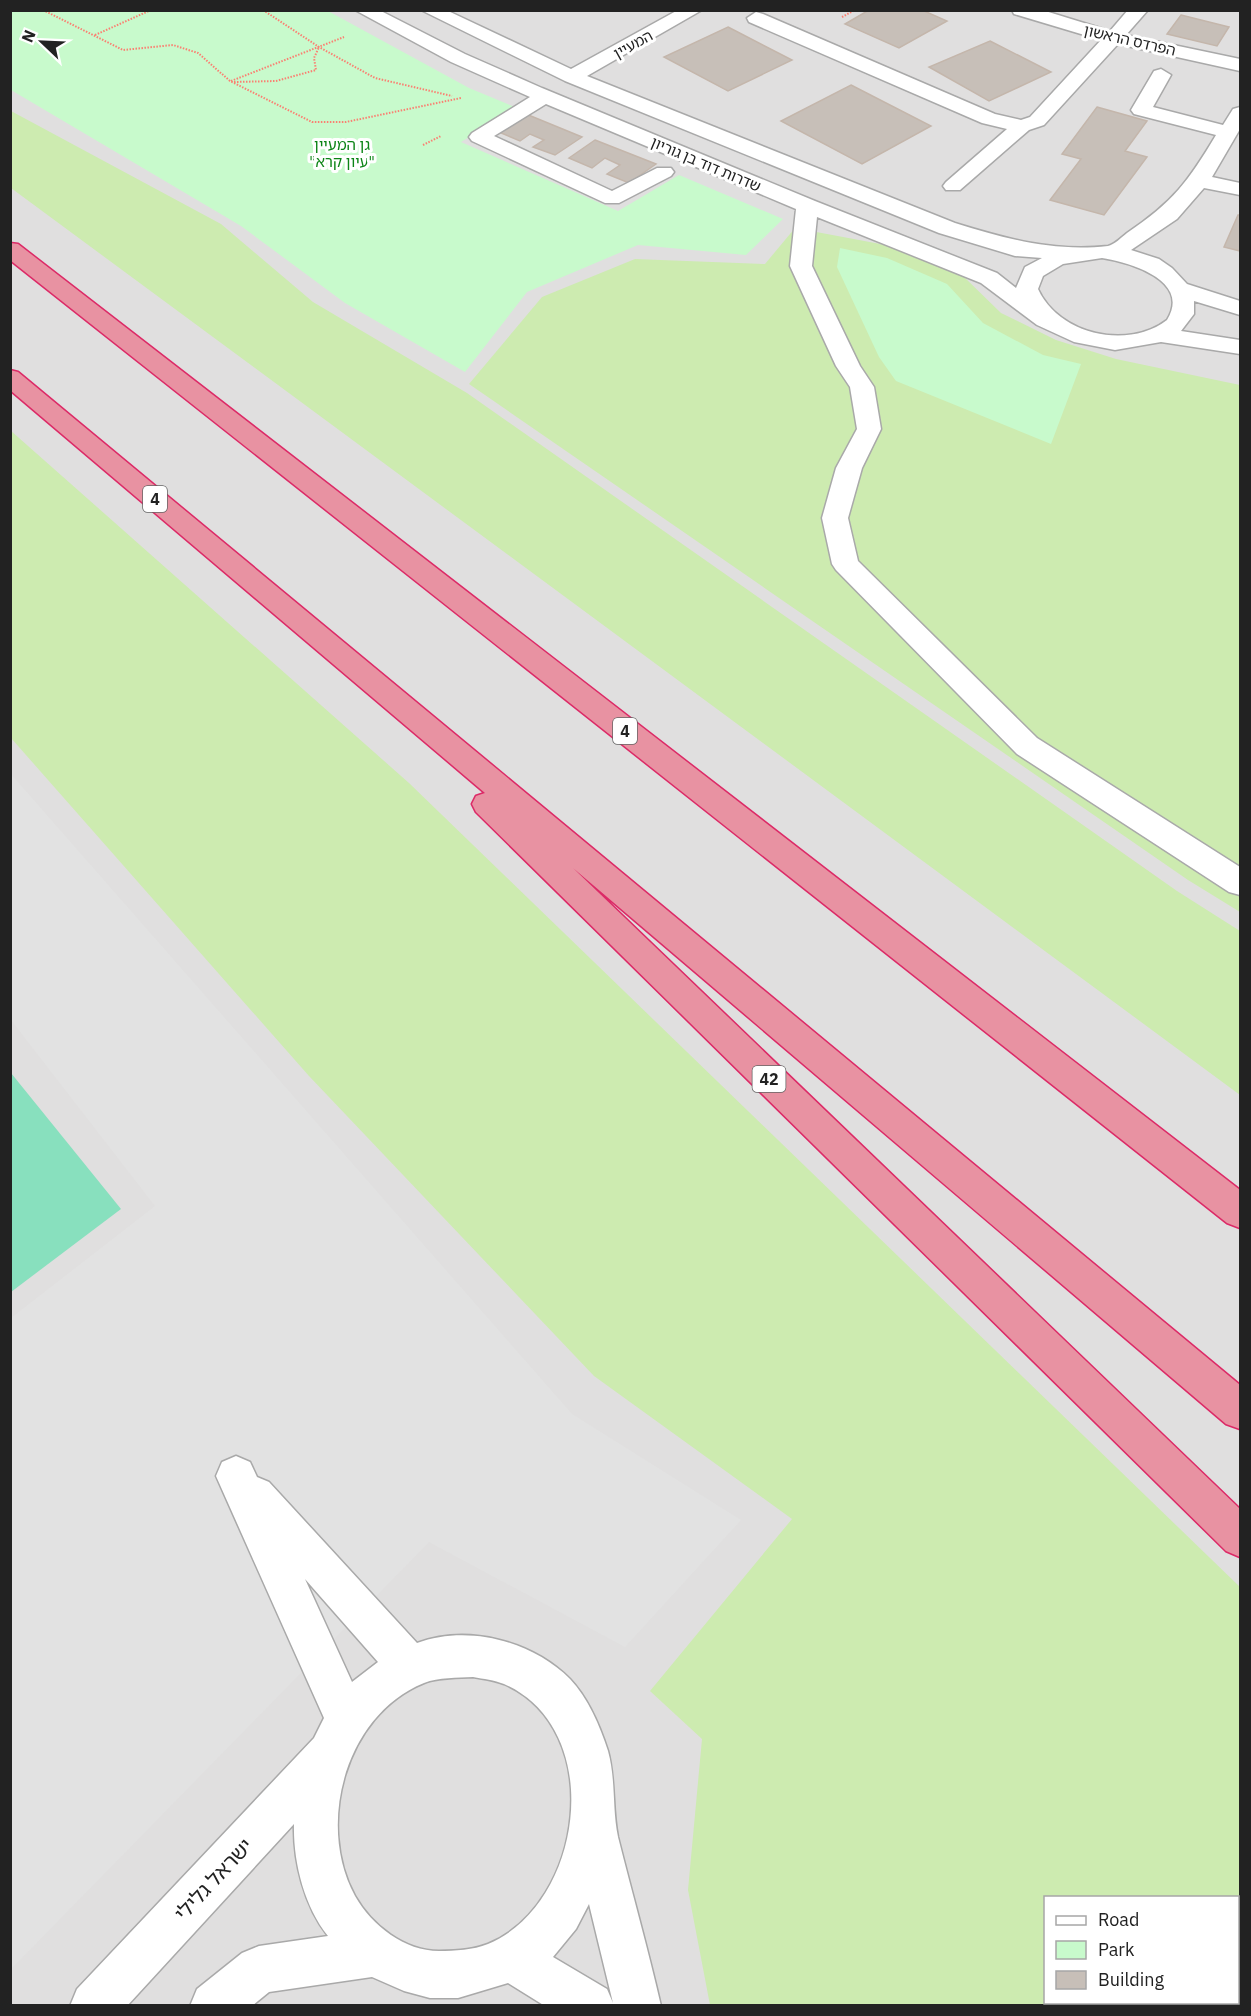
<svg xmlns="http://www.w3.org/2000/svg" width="1251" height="2016" viewBox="0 0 1251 2016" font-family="'IBM Plex Sans','Noto Sans Hebrew',sans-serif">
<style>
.residential{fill:#e0dfdf;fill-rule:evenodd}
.grass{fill:#cdebb0;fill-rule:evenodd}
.park{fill:#c8facc}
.pitch{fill:#88e0be}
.parking{fill:#e2e2e2}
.building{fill:#c7bfb8;stroke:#c4b6ab;stroke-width:1.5}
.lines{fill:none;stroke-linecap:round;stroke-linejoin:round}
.minor-casing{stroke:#a9a9a9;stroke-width:3}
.highway-casing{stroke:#dc2a67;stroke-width:3}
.path{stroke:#fa8072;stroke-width:2;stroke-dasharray:1.5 1.5;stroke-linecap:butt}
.minor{fill:#fff;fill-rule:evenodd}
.highway{fill:#e892a2;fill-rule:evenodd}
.labels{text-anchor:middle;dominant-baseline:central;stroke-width:6;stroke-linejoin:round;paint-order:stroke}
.far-street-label{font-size:15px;fill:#222;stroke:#fff}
.far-park-label{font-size:15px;fill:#0c8416;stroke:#fff}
.shield{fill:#fff;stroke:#646464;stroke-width:1.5}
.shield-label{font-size:16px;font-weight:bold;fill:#222}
.near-street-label{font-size:21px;fill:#222;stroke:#fff}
</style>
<rect width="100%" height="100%" fill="#f2efe9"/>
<path class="residential" d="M11,11H1240V2005L11,2006ZM1046,1898H1238V2002H1046Z"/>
<g class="grass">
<path d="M11,111L221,224L313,302L467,393L1177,891L1240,931V1095L11,188Z"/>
<path d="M795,228L891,246L961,274L1001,313L1056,340L1116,359L1240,385V912L1188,880L469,384L542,297L635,259L765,264Z"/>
<path d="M10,430L409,783L1240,1587V2005H710L688,1890L702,1739L650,1691L792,1519L594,1376L309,1076L11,738ZM1046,1898H1238V2002H1046Z"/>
</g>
<g class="park">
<path d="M11,11H328L469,88L517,108L461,142L618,211L679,175L783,219L746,255L638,245L527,292L465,372L345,303L241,226L11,90Z"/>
<path d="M840,248L887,258L947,284L983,323L1043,355L1081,364L1051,444L896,381L879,357L837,267Z"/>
</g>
<path class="pitch" d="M11,1073L121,1209L11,1292Z"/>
<path class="parking" d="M10,773L572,1414L741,1520L625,1647L429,1542L11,1969V1318L155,1206L11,1020Z"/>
<g class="building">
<path d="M869,10H922L947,21L899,48L845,24Z"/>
<path d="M1181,15L1229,27L1217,46L1167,34Z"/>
<path d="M728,27L792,60L728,91L664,57Z"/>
<path d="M990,41L1051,72L989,101L929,67Z"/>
<path d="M851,85L931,126L862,164L781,121Z"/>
<path d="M1097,107L1147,121L1125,151L1147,157L1104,215L1050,200L1081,159L1062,154Z"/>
<path d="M526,114L582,137L555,155L533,147L544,140L530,134L520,141L499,132Z"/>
<path d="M595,140L656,164L629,183L607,174L620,165L605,158L592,168L569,158Z"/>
<path d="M1238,215H1240V251L1224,247Z"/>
</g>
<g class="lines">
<defs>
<g id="minor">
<path d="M355,10H379L465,54L542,88L815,201L997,273L1016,288L1025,267L1042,258L1015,256L939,233L565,81L421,10H446L571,69L678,10H702L587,76L955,223C1007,239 1053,252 1108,246C1114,245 1122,237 1127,233C1173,202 1188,182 1216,135L1134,114L1131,110L1154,71L1161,69L1171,75L1153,107L1223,125L1233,109L1240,107V129L1212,177L1240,183V195L1204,188L1177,219L1131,250L1159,259L1172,268L1187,284L1240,301V315L1194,301V314L1181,331L1240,340V354L1161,342L1115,350L1074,342L1037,325L981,283L817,217L812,266L860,366L874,387L881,429L862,468L848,518L858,561L1037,738L1240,867V895L1229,892L1017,754L836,570L832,564L822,518L836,468L857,429L850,387L836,366L790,266L796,209L546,104L494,136L612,191L657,168H671L674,172L671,176L619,203H605L472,141L469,137L472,133L530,97L451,62ZM1102,258C1128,262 1192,280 1167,320C1128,350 1059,335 1038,289L1043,276L1063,264Z"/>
<path d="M1012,10H1042L1110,31L1128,10H1148L1126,35L1240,59V71L1118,44L1044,125L1029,130L960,190H946L943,186L946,182L1007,129L982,123L749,22L747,18L756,12L763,14L995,114L1021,120L1030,117L1101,40L1014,14Z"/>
<path d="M236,1456L250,1462L257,1477L269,1482L417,1643C468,1624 532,1641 570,1679C588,1698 600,1726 608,1751C616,1780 612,1808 618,1837C632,1893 648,1949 661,2006H545L508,1983L458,1998H430L404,1991L372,1977L269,1992L252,2006H190L197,1989L242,1953L259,1946L328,1936C304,1906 293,1861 294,1824L127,2006H70L77,1989L314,1738L324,1718L216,1476L222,1462ZM305,1579L378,1662L352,1682ZM473,1677C484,1679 494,1680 504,1684C607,1729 584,1904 488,1944C473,1950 455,1951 439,1951C405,1951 372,1926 355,1896C316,1825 345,1715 424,1683C439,1677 457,1678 473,1677ZM589,1904L613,2003L607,1989L553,1957L576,1929Z"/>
</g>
<g id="highway">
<path d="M10,243L18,244L1240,1190V1228L1227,1223L10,260Z"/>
<path d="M10,370L18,372L1240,1385V1429L1226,1424L573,868L1240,1509V1557L1226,1551L476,812L472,804L476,796L485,793L10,390Z"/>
</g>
</defs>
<use href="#minor" class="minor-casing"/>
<use href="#highway" class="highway-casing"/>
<g class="path">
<path d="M43,10L123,50L173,45L198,53L230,81L312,122H346L461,98"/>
<path d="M263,10L319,47L375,78L452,96"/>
<path d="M842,17L855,10"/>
<path d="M95,35L151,10"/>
<path d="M231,81L344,37"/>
<path d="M234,82L276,81L316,70L314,58L319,47"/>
<path d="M423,145L441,136"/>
</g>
<use href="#minor" class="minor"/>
<use href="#highway" class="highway"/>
</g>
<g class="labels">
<g class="far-street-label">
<text transform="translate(1130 40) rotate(13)">הפרדס הראשון</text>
<text transform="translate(633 44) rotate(-29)">המעיין</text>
<text transform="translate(706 164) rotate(23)">שדרות דוד בן גוריון</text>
</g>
<g class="far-park-label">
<text x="342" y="144">גן המעיין<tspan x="342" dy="17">"עיון קרא"</tspan></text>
</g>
<g class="shield">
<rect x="143" y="486" width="24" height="26" rx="4.5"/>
<rect x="613" y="718" width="24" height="26" rx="4.5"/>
<rect x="752.5" y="1066" width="33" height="26" rx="4.5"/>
</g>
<g class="shield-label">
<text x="155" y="499">4</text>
<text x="625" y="731">4</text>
<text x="769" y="1079">42</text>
</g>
<g class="near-street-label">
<text transform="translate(213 1879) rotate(-47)">ישראל גלילי</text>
</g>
</g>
<rect width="1251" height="2016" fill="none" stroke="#222222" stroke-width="24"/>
<rect x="1044" y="1896" width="195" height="108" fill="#ffffff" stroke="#a7a7a7" stroke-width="1.5"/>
<rect x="1056" y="1916" width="30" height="9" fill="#ffffff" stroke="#a7a7a7" stroke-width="1.5"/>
<text x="1098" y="1926" font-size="18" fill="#222222">Road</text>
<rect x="1056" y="1941" width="30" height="18" fill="#c8facc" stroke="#a7a7a7" stroke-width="1.5"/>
<text x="1098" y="1956" font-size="18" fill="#222222">Park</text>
<rect x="1056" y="1971" width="30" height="18" fill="#c7bfb8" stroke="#a7a7a7" stroke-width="1.5"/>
<text x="1098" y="1986" font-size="18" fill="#222222">Building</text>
<g transform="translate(42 42) rotate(293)" stroke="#ffffff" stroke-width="4.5" paint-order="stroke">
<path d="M0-4.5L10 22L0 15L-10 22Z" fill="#222222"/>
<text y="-9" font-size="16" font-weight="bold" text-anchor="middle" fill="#222222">N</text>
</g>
</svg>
